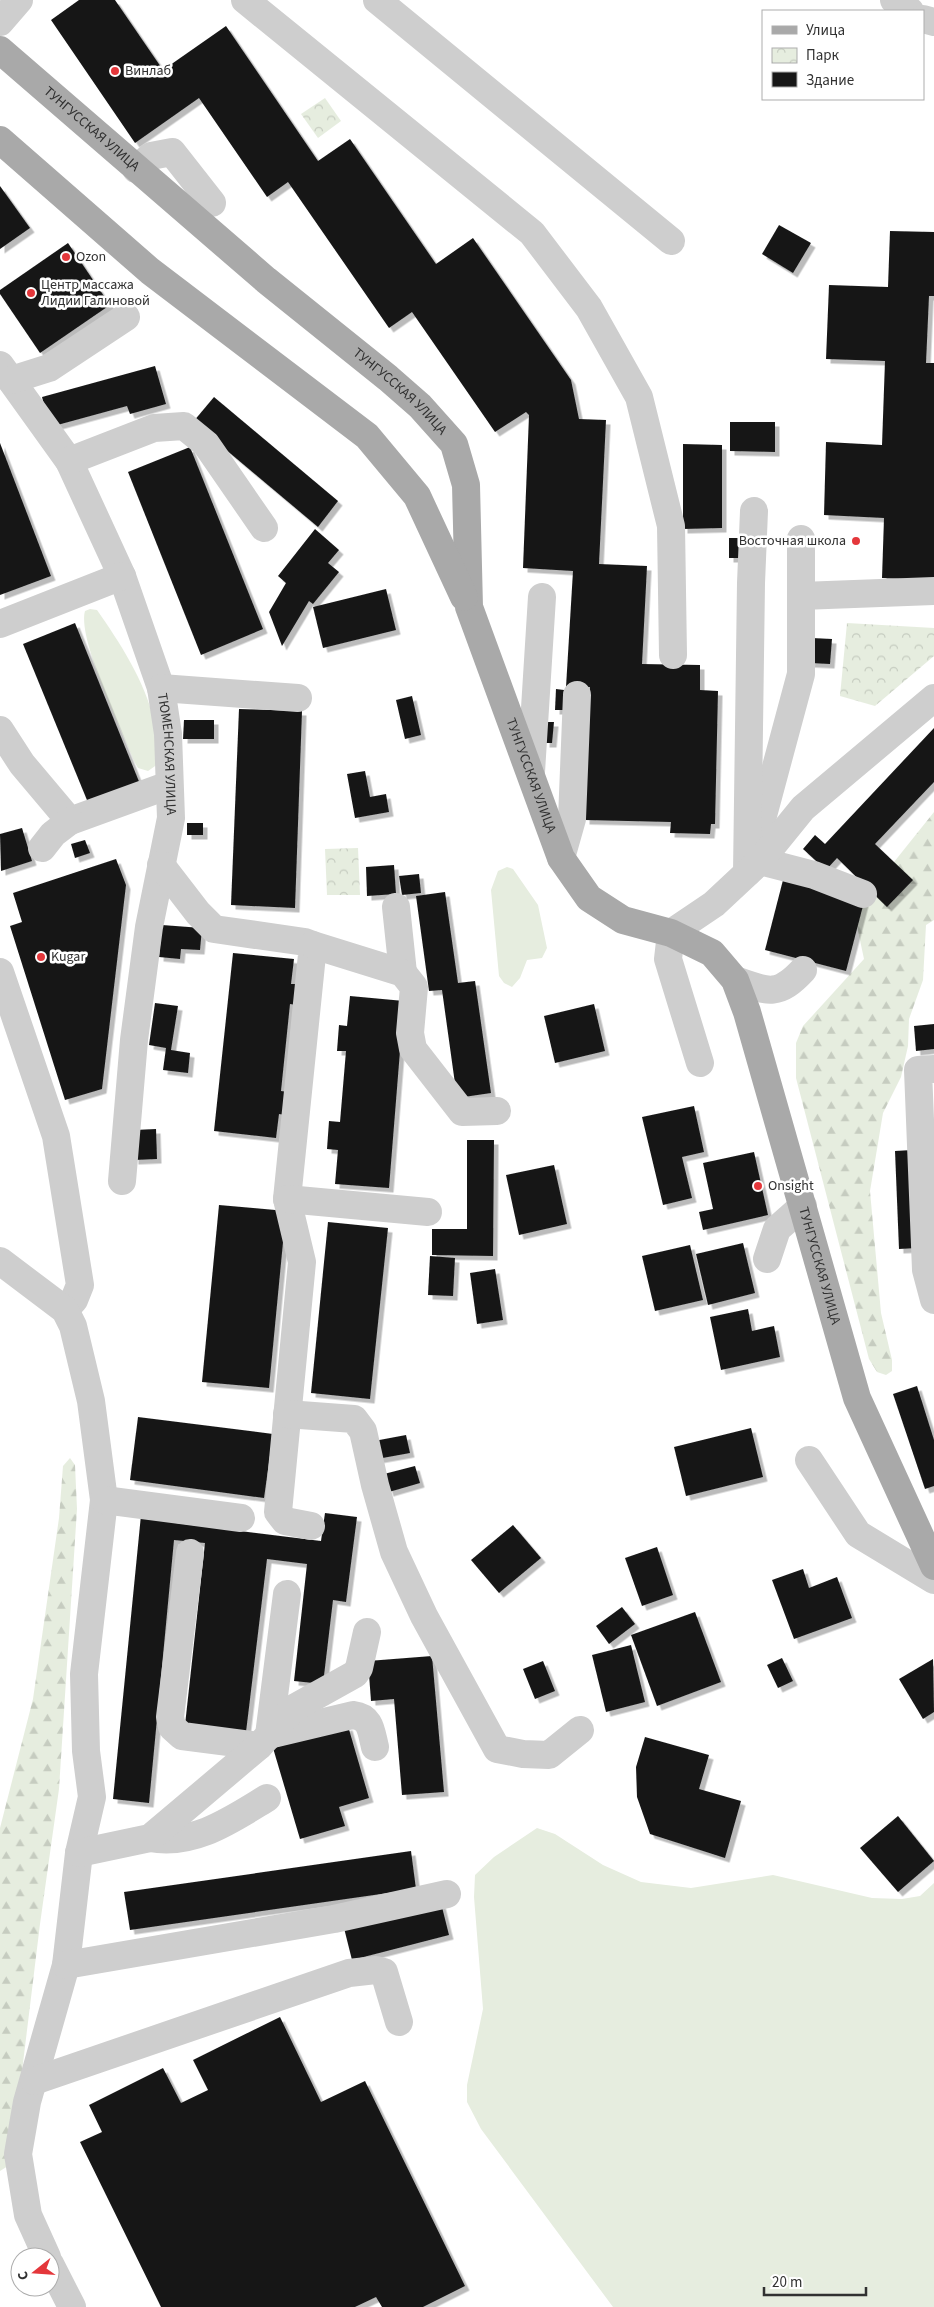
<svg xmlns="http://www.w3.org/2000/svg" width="934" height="2307" viewBox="0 0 934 2307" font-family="'Source Sans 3',sans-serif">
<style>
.green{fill:#e6eddf}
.forest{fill:url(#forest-firs)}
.park{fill:url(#park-crowns)}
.building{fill:#181818;filter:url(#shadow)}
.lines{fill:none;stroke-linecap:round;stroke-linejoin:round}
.minor{stroke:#cecece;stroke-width:28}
.major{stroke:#a9a9a9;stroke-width:28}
.poi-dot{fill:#e4373b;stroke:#fff;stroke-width:2}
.labels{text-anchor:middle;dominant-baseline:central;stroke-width:5;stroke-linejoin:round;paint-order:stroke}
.poi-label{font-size:14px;fill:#313131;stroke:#fff;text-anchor:start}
.street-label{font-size:14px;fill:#313131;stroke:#fff}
</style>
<defs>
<pattern id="forest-firs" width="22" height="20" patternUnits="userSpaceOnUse" patternTransform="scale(1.25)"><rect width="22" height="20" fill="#e6eddf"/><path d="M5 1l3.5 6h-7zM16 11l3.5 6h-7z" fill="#c6ccc0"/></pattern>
<pattern id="park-crowns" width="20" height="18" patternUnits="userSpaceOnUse" patternTransform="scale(1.25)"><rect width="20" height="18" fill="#e6eddf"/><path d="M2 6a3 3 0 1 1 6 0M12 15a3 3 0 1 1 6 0" fill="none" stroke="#c6ccc0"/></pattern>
<filter id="shadow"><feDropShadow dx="4.5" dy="4.5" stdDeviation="0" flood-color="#0004"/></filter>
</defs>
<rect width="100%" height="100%" fill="#fff"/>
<g class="green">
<path d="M90,609L97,610C120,643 145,681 154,721C157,734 156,750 158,764L148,771L138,768L135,763C123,732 77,639 85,611Z"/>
<path d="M507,867L513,869L538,905L547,948L542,958L527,960L520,978L512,987L504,983L499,976L491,890L498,871Z"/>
<path d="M537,1828L555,1834L603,1865L641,1882L691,1888L773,1875L872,1898L902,1899L920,1896L934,1883V2307H613L481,2129L467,2102V2085L483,2009L474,1897L475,1875L494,1857Z"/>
</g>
<g class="forest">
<path d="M934,812V920L926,925L923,980L909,1019L908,1046L901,1077L883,1113L870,1191L881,1313L892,1360V1371L886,1375L877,1372L869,1359L796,1078V1043L803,1026L864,959L854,912Z"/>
<path d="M70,1458L75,1465L77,1509L59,1789L40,1924L12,2153L8,2166L0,2171V1828L33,1699L59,1518L63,1466Z"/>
</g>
<g class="park">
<path d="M325,98L341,121L318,138L301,114Z"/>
<path d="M847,623L934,628V656L875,706L840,696Z"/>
<path d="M358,848L360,895H327L325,849Z"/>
</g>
<g class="building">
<path d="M79,0H115L163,70L226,26L318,161L350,139L436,264L473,238L571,380L579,419L606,420L599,564L647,566L642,664L700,665V690L718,691L715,824H711L710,834L670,833L671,822L585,820L590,687H566L573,571L523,568L529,415L526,412L495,432L412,312L389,328L288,182L267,197L199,98L135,143L51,20Z"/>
<path d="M0,186L30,228L0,249Z"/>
<path d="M779,225L811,243L793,273L762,254Z"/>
<path d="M890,231L934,232V296H929L926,363H934V580L882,578L884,518L824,515L826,442L882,445L885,361L826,359L829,285L888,287Z"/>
<path d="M68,243L110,305L40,353L0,294V290Z"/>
<path d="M155,366L166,404L130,414L127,406L50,427L42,397Z"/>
<path d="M214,397L338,501L318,527L193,422Z"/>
<path d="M730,422H775V452L730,451Z"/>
<path d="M0,443L51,576L0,595Z"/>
<path d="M683,444L722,445V528L683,529Z"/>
<path d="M190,447L263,629L201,655L128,472Z"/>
<path d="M315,529L339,550L328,563L339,572L313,604L309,601L282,646L269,612L286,583L278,576Z"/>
<rect x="729" y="538" width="13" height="20"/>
<path d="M386,589L396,630L323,648L313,607Z"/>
<path d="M75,623L140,784L89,805L23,644Z"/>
<path d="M812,638L832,639L830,664L810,663Z"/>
<path d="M556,689L564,690L563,710H555Z"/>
<path d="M412,696L421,735L405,739L396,700Z"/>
<path d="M239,709L302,711L295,908L231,905Z"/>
<path d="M184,720H214V739H183Z"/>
<path d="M546,722H554L552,743H545Z"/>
<path d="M934,728V782L875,844L913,880L887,907L837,858L826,870L803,849L815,835L825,844Z"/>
<path d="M365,771L370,797L386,794L389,812L355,818L347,774Z"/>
<rect x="187" y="823" width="16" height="12"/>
<path d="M22,828L32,861L1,871L0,834Z"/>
<path d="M85,840L90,853L75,858L71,844Z"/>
<path d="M116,859L126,885L102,1089L65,1100L10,926L22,922L13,893Z"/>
<path d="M394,865L396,894L367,896L366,867Z"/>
<path d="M419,874L421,893L402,895L399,876Z"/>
<path d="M783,880L864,902L846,971L765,950Z"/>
<path d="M445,892L458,983L475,981L491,1093L457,1098L442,990L429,991L416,896Z"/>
<path d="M162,925L202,928L200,950L181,949L180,959L159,957Z"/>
<path d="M233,953L294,959L291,984H298L296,1005L290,1004L281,1091L288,1092L286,1115L279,1114L276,1138L214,1131Z"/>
<path d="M350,996L404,1001L389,1188L335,1184L338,1150L327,1149L329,1121L340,1122L346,1051H337L339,1025L347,1026Z"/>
<path d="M155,1003L178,1006L171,1050L190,1053L188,1073L163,1070L166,1048L149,1045Z"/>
<path d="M594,1004L605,1051L555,1063L544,1016Z"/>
<path d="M934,1024V1049L916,1051L914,1026Z"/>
<path d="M694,1106L704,1152L682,1157L692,1198L663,1205L642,1117Z"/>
<path d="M156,1129L157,1159L134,1160V1130Z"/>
<path d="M467,1140H494L493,1256L432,1255V1229H467Z"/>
<path d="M912,1150L917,1248L899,1249L895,1151Z"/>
<path d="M754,1152L768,1215L703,1230L699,1212L713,1209L703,1163Z"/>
<path d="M554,1165L567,1224L519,1235L506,1175Z"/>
<path d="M219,1205L286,1211L269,1388L202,1382Z"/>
<path d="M328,1222L388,1228L370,1399L311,1393Z"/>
<path d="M743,1243L755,1293L708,1305L696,1254Z"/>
<path d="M690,1245L703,1300L655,1311L642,1256Z"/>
<path d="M430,1256L455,1258L453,1296L428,1295Z"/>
<path d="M495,1269L503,1320L477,1324L470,1273Z"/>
<path d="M748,1309L752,1331L774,1326L780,1357L721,1370L710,1317Z"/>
<path d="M917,1386L934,1440V1486L925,1489L893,1394Z"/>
<path d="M138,1417L273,1434L264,1498L130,1480Z"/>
<path d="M751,1428L763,1477L686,1496L674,1447Z"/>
<path d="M406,1435L410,1453L377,1459L374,1441Z"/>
<path d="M415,1466L420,1483L389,1492L384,1474Z"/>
<path d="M325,1513L357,1517L346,1602L333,1600L323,1684L294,1681L307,1564L267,1559L246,1732L185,1725L205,1543L174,1540L149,1803L113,1799L141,1515L176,1523L321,1541Z"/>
<path d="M513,1525L541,1558L499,1593L471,1560Z"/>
<path d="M657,1547L673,1595L642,1606L625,1558Z"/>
<path d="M803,1569L809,1588L837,1577L852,1618L794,1639L772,1580Z"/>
<path d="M622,1607L635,1624L609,1644L596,1626Z"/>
<path d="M695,1612L721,1682L657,1706L631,1635Z"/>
<path d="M631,1645L645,1702L606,1712L592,1655Z"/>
<path d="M432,1656L444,1792L402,1795L394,1699L371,1701L368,1661Z"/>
<path d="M782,1658L793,1681L778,1688L767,1665Z"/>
<path d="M933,1659L934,1712L923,1719L899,1679Z"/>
<path d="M543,1661L555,1691L535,1699L523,1669Z"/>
<path d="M348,1726L369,1798L339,1807L345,1826L300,1839L273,1748Z"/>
<path d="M645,1737L709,1755L699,1789L741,1801L725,1858L650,1834L637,1797L636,1767Z"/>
<path d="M898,1816L934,1861L898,1892L860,1848Z"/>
<path d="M411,1851L416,1889L130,1930L124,1892Z"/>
<path d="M441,1903L449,1935L352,1960L344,1928Z"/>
<path d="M280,2017L321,2102L365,2081L465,2286L423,2307H382L376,2297L355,2307H161L80,2142L102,2132L89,2105L163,2068L181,2103L208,2090L193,2060Z"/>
</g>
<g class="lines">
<g class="minor">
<path d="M245,0L532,233L589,308L639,397L671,526L673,655"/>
<path d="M377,0L671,241"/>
<path d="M894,0L910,11"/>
<path d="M923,19L934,22"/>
<path d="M0,22L19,0"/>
<path d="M136,169L151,156L172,152L212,203"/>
<path id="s1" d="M0,365L69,461L122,576L161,688L168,734L171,818L149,927L134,1040L122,1181"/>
<path d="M11,380L49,368L126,317"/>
<path d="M69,461L154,428L184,426L206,444L264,528"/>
<path d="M801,596L934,591"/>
<path d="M0,624L122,576"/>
<path d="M161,688L298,698"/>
<path d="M0,730L22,764L70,821L169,785"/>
<path d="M531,772L542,597"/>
<path d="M758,834L801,674V539"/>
<path d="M42,848L53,834L70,821"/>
<path d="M561,858L572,819L577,695"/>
<path d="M760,861L814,875L863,894"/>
<path d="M161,865L198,913L214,929L305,942L313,945L287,1199L302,1262L278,1512L285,1521L311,1526"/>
<path d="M747,873L751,583L754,511"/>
<path d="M396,907L403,973"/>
<path d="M313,945L403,973L414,987L410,1033L413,1049L462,1112L497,1111"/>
<path d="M0,972L56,1136L80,1285L74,1300L65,1310"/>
<path d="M735,980C768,992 778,997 803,970"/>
<path d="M700,1063L668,959L671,933L714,904L760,861L803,808L934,698"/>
<path d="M934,1069L918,1070L926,1270L934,1300"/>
<path d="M287,1199L428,1212"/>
<path d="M767,1259L777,1229L803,1206"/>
<path d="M0,1261L65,1310L73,1326L91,1401L104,1500L84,1674L86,1751L92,1797L79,1853L66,1965L27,2102L18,2154L28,2215L47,2257"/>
<path d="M287,1414L354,1419L363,1431L375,1485L394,1552L424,1616L497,1749L523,1754L549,1755L580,1730"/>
<path d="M809,1460L858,1534L934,1580"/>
<path d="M104,1500L241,1518"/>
<path d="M190,1553L170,1717L172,1727L182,1736L259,1746"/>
<path d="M287,1594L269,1735L353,1715C371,1717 371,1731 375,1747"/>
<path d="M150,1838C194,1846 231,1820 267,1798"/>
<path d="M79,1853L150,1838L259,1746L294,1708L355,1674L359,1668L367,1632"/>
<path d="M66,1965L334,1919L447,1894"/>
<path d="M34,2081L349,1973L376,1970L384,1972L399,2022"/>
<path d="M50,2264L72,2307"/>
</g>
<g class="major">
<path id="s2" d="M0,50L266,280L388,378L420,406L454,444L466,485L469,607L561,858L589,898L623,920L671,933L712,953L735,980L747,1012L857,1398L934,1566"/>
<path d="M0,140L150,271L367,436L417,496L464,597"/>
</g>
</g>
<g class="poi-dot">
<circle cx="115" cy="71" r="5"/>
<circle cx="66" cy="257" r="5"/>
<circle cx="31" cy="293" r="5"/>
<circle cx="856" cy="541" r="5"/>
<circle cx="41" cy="957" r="5"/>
<circle cx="758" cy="1186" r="5"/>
</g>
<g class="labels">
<g class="poi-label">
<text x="125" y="71">Винлаб</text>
<text x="76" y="257">Ozon</text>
<text x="41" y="285">Центр массажа<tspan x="41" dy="16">Лидии Галиновой</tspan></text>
<text x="846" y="541" text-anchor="end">Восточная школа</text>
<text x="51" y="957">Kugar</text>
<text x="768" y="1186">Onsight</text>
</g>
<g class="street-label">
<text stroke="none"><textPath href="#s2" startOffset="121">ТУНГУССКАЯ УЛИЦА</textPath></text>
<text stroke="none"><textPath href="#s2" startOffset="526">ТУНГУССКАЯ УЛИЦА</textPath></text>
<text stroke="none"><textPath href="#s1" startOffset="430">ТЮМЕНСКАЯ УЛИЦА</textPath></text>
<text stroke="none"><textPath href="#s2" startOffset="946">ТУНГУССКАЯ УЛИЦА</textPath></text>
<text stroke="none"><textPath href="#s2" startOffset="1552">ТУНГУССКАЯ УЛИЦА</textPath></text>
</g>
</g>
<rect x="762" y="10" width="162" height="90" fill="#ffffff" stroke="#adadad"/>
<rect x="772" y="26" width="25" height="8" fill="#a9a9a9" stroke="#adadad"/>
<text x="806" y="35" font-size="15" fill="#313131">Улица</text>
<rect x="772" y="48" width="25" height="15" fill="url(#park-crowns)" stroke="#adadad"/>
<text x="806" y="60" font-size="15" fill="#313131">Парк</text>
<rect x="772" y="72" width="25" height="15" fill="#181818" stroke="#adadad"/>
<text x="806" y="85" font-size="15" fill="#313131">Здание</text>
<g transform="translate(35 2272) rotate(253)"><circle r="24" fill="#ffffff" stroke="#adadad"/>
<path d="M0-4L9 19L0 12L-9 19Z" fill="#e4373b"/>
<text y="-8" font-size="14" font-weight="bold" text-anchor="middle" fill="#313131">С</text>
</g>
<path d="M764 2287v8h102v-8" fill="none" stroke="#313131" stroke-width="2.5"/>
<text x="772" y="2287" font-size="15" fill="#313131" stroke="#ffffff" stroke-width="4" paint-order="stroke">20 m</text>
</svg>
